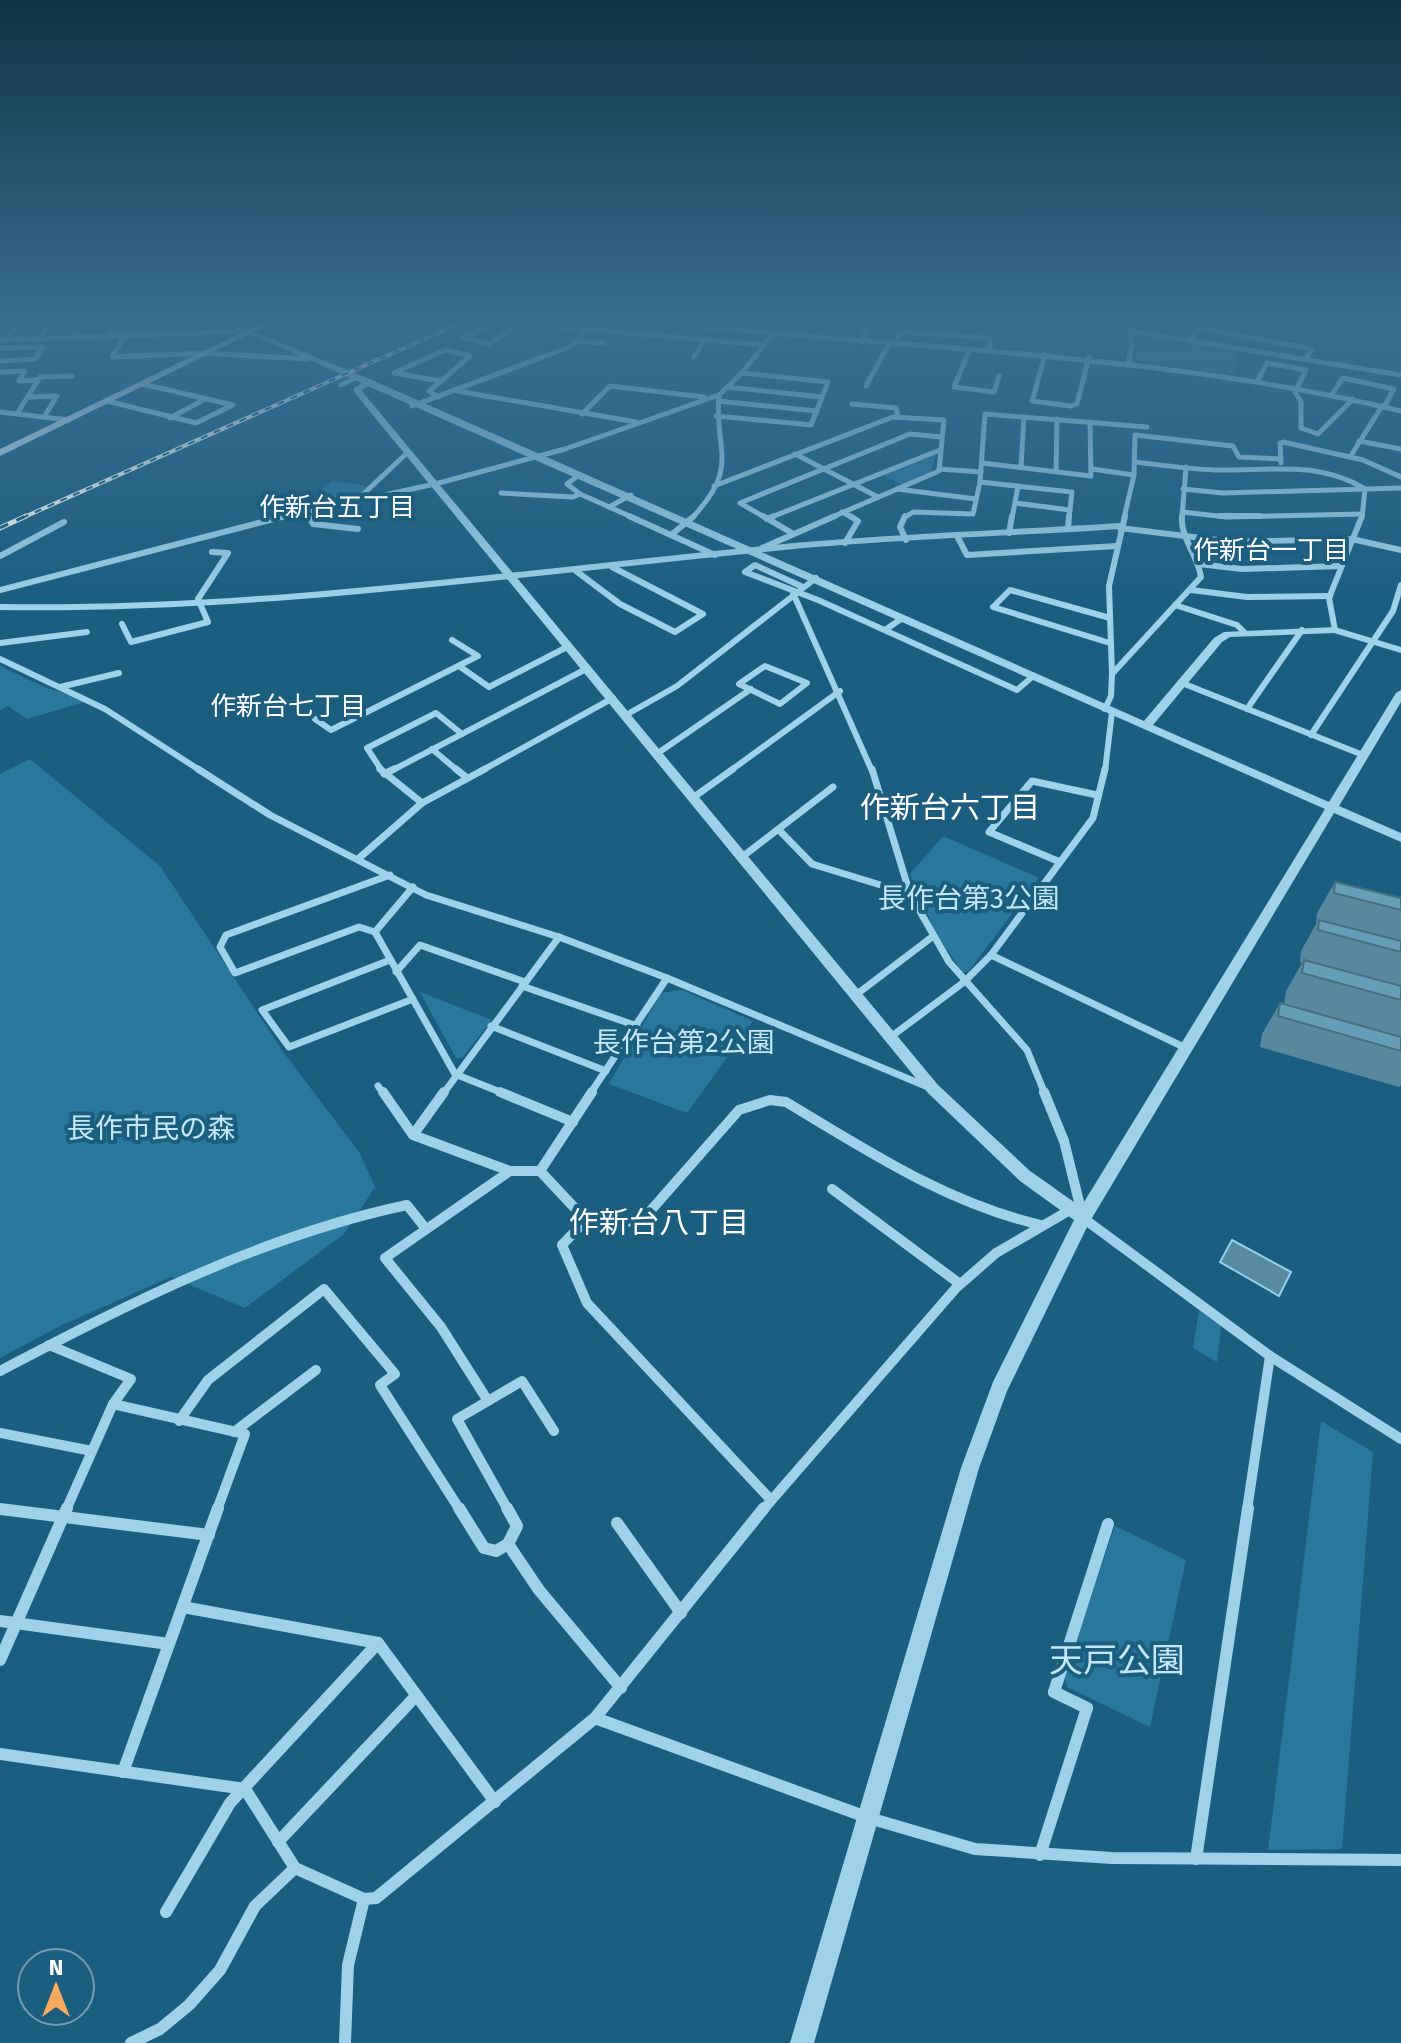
<svg xmlns="http://www.w3.org/2000/svg" width="1401" height="2043" viewBox="0 0 1401 2043" font-family="'Fira Sans','Noto Sans JP',sans-serif">
<style>
.green{fill:#2b789d}
.water{fill:#598aa3;stroke:#92d0ec;stroke-width:2}
.lines{fill:none;stroke-linecap:round;stroke-linejoin:round}
.minor-far4{stroke:#9fd2ea;stroke-width:5}
.minor-far3{stroke:#9fd2ea;stroke-width:6}
.minor-far2{stroke:#9fd2ea;stroke-width:7}
.minor-far1{stroke:#9fd2ea;stroke-width:10}
.minor{stroke:#9fd2ea;stroke-width:12}
.tertiary{fill:#9fd2ea;fill-rule:evenodd}
.secondary{fill:#cae8f7;fill-rule:evenodd}
.rail-far1-casing{stroke:#fff;stroke-width:4}
.rail-casing{stroke:#fff;stroke-width:5}
.rail-far1{stroke:#1c5e80;stroke-width:2;stroke-dasharray:7;stroke-linecap:butt}
.rail{stroke:#1c5e80;stroke-width:3;stroke-dasharray:9;stroke-linecap:butt}
.wall{fill:#58889f}
.building{fill:#669eb9;stroke:#476f82;stroke-width:2}
.labels{text-anchor:middle;dominant-baseline:central;stroke-width:8;stroke-linejoin:round;paint-order:stroke}
.far-neighbourhood-label{font-size:26px;fill:#fff;stroke:#1c5e80}
.park-label{font-size:28px;fill:#c3e7f7;stroke:#1c5e80}
.neighbourhood-label{font-size:30px;fill:#fff;stroke:#1c5e80}
.near-park-label{font-size:34px;fill:#c3e7f7;stroke:#1c5e80}
</style>
<rect width="100%" height="100%" fill="#1c5e80"/>
<g class="green">
<path d="M1137,333L1238,351L1235,375L1135,360Z"/>
<path d="M935,455L931,472L902,485L881,474Z"/>
<path d="M332,481L367,486L353,499L303,510Z"/>
<path d="M0,666L44,687L88,701L27,719L8,706L0,710Z"/>
<path d="M30,759L160,866L284,1053L359,1152L375,1187L344,1234L245,1308L171,1277L62,1325L0,1358V774Z"/>
<path d="M943,836L1039,878L968,972H962L936,933L910,874Z"/>
<path d="M682,990L753,1021L687,1113L609,1084L661,993Z"/>
<path d="M420,992L492,1020L462,1058H456Z"/>
<path d="M1199,1310L1221,1326L1217,1362L1193,1348Z"/>
<path d="M1321,1421L1373,1452L1342,1849L1268,1850Z"/>
<path d="M1115,1526L1186,1560L1150,1727L1067,1687L1064,1675Z"/>
</g>
<path class="water" d="M1232,1240L1291,1272L1279,1296L1220,1262Z"/>
<g class="lines">
<g class="minor-far4">
<path d="M378,321L423,326"/>
<path d="M639,321L771,333"/>
<path d="M1128,321L1132,346L1129,361"/>
<path d="M1360,321L1401,327"/>
<path d="M492,324L513,328L489,344L463,338Z"/>
<path d="M505,326L512,321"/>
<path d="M550,326L764,345"/>
<path d="M1130,331L1401,375"/>
<path d="M772,333C983,352 1194,361 1401,411"/>
<path d="M146,335L153,322L191,321L186,334"/>
<path d="M124,336L112,357L205,353L307,359"/>
<path d="M107,337L117,321"/>
<path d="M73,338L84,321"/>
<path d="M39,339L52,321"/>
<path d="M0,340L250,331"/>
<path d="M1190,340L1200,328L1312,349L1305,360"/>
<path d="M5,341L21,321"/>
<path d="M576,341L604,343"/>
<path d="M861,342L869,321"/>
<path d="M895,345L900,332L990,338V352"/>
<path d="M0,348L43,347L35,359L0,361"/>
<path d="M445,350L470,356L441,381L394,373Z"/>
<path d="M969,351L954,387L994,392L999,376"/>
<path d="M1045,355L1032,401L1071,406L1077,404L1089,357"/>
<path d="M694,357L705,339"/>
<path d="M0,372L25,371L19,381L37,380"/>
<path d="M1258,380L1267,363L1306,370L1295,392L1301,402V428L1318,434L1353,399"/>
<path d="M341,385L355,378"/>
<path d="M866,386L889,344"/>
<path d="M727,387L822,397"/>
<path d="M457,391L636,422"/>
<path d="M1332,394L1343,378L1394,389L1384,407"/>
<path d="M29,397L57,396L44,417"/>
<path d="M438,397L429,391L441,381"/>
<path d="M107,401L196,423L233,405L142,384"/>
<path d="M718,401L817,411"/>
<path d="M852,404L896,408L898,416"/>
<path d="M412,406L572,346L587,329"/>
<path d="M0,412L69,420"/>
<path d="M17,414L40,377L72,376"/>
<path d="M582,414L610,386L704,397"/>
<path d="M716,416L811,425L828,382L742,373"/>
<path d="M170,418L205,399"/>
<path d="M1359,441L1401,449"/>
<path d="M795,454L878,497"/>
<path d="M1350,457L1382,406"/>
<path d="M1135,462C1161,465 1188,469 1215,470C1268,471 1318,460 1365,489L1362,518"/>
<path d="M982,463L1091,476L1090,422"/>
<path d="M1281,463L1280,443L1283,442L1363,460L1401,477"/>
<path d="M1021,467L1024,417"/>
<path d="M939,469L981,472"/>
<path d="M1092,469L1134,475"/>
<path d="M1056,471L1057,419"/>
<path d="M575,478L567,484L580,494L634,518"/>
<path d="M980,482L1072,492L1069,518"/>
<path d="M714,486L893,417L944,420L939,471L830,518"/>
<path d="M897,489L976,499"/>
<path d="M1183,489L1223,493L1401,488"/>
<path d="M501,493L573,497L580,494"/>
<path d="M358,499L408,452"/>
<path d="M1015,503L1070,510"/>
<path d="M609,507L631,495"/>
<path d="M305,511L309,518"/>
<path d="M842,512L853,518"/>
<path d="M1182,512L1227,517L1362,514"/>
<path d="M277,518L435,484L565,449L719,395L742,373L783,321"/>
<path d="M692,518C741,466 714,452 719,395"/>
<path d="M766,518L740,503L910,434L941,437"/>
<path d="M769,518L940,450"/>
<path d="M904,518L913,512L973,514L980,482L985,414L1147,427"/>
<path d="M1012,518L1018,486"/>
<path d="M1124,518L1134,475L1135,435L1233,446L1239,457L1281,459"/>
<path d="M1182,518L1186,467"/>
</g>
<g class="minor-far3">
<path d="M308,516L313,524L358,529"/>
<path d="M629,516L715,555"/>
<path d="M763,516L792,533"/>
<path d="M905,516L900,527L906,540"/>
<path d="M1220,516H1260"/>
<path d="M767,519L774,516"/>
<path d="M1120,528L1234,542L1352,539L1401,550"/>
<path d="M1068,529L1069,516"/>
<path d="M1009,533L1012,516"/>
<path d="M671,535L694,516"/>
<path d="M957,536L967,555L1117,546"/>
<path d="M845,543L858,521L850,516"/>
<path d="M762,548L835,516"/>
<path d="M0,556L64,522"/>
<path d="M1199,564L1242,569L1341,566"/>
<path d="M576,571L620,604L675,632L703,614L612,567"/>
<path d="M803,587L755,565L745,572L818,600L1017,690L1032,677"/>
<path d="M0,590L285,516"/>
<path d="M1191,590L1247,597L1330,596"/>
<path d="M793,593L872,771"/>
<path d="M1175,605L1237,625L1244,632"/>
<path d="M0,607C266,611 530,571 794,546C903,536 1012,533 1120,526"/>
<path d="M1110,618L1010,590L993,607L1110,643"/>
<path d="M122,624L131,642L208,622L198,599L228,553L212,552"/>
<path d="M885,630L901,619"/>
<path d="M1335,630L1329,598L1362,516"/>
<path d="M0,643L87,632"/>
<path d="M0,659L105,709L201,771"/>
<path d="M459,666L489,687L569,646"/>
<path d="M765,666L807,683L780,704L739,684Z"/>
<path d="M1112,674L1109,586L1125,516"/>
<path d="M1182,683L1363,755"/>
<path d="M60,687L119,673"/>
<path d="M1105,709L1111,696L1112,674L1201,577C1198,556 1180,537 1182,516"/>
<path d="M1247,709L1302,630"/>
<path d="M626,715L677,686L816,578"/>
<path d="M315,719L331,730L478,656L452,640"/>
<path d="M1311,735L1393,611L1401,585"/>
<path d="M432,749L458,771"/>
<path d="M658,753L751,689"/>
<path d="M382,771L367,748L436,713L462,734"/>
<path d="M391,771L588,668"/>
<path d="M481,771L613,698"/>
<path d="M730,771L840,691"/>
<path d="M1105,771L1112,712"/>
</g>
<g class="minor-far2">
<path d="M198,769L270,815L426,895L559,937L667,978L928,1087"/>
<path d="M380,769L422,803"/>
<path d="M456,769L466,777"/>
<path d="M872,769L910,894L949,962L1027,1050L1045,1094"/>
<path d="M384,774L394,769"/>
<path d="M694,797L733,769"/>
<path d="M779,830L812,864L910,894"/>
<path d="M742,857L833,787"/>
<path d="M358,859L422,803L485,769"/>
<path d="M1060,862L989,832L1032,781L1097,795"/>
<path d="M413,887L375,932L455,1074L505,1094"/>
<path d="M375,932L359,927L235,973L220,947L226,935L390,875"/>
<path d="M991,955L1188,1049"/>
<path d="M390,960L262,1010L289,1047L413,999"/>
<path d="M396,972L420,945L525,982"/>
<path d="M522,986L637,1026"/>
<path d="M857,994L932,937"/>
<path d="M491,1026L606,1071"/>
<path d="M892,1036L964,982L991,955L1093,818L1105,769"/>
<path d="M378,1086L384,1094"/>
<path d="M443,1094L559,937"/>
<path d="M590,1094L667,978"/>
</g>
<g class="minor-far1">
<path d="M383,1092L413,1135L510,1171"/>
<path d="M500,1092L573,1122"/>
<path d="M1044,1092L1064,1141L1083,1218L1270,1356L1401,1439"/>
<path d="M413,1135L444,1092"/>
<path d="M540,1171L586,1220L562,1245L587,1303L771,1500"/>
<path d="M832,1189L960,1284"/>
<path d="M586,1220L617,1225L645,1217L739,1110L770,1100L786,1102C868,1151 946,1203 1041,1225"/>
<path d="M49,1345L131,1379L113,1404L66,1510"/>
<path d="M0,1371C132,1302 261,1236 407,1205L426,1229"/>
<path d="M488,1401L522,1381L554,1431"/>
<path d="M113,1404L245,1434L217,1510"/>
<path d="M179,1421L208,1380L324,1289L395,1374L380,1385L460,1510"/>
<path d="M234,1432L316,1370"/>
<path d="M0,1433L92,1451"/>
<path d="M0,1509L10,1510"/>
<path d="M508,1510L457,1419L488,1401L441,1327L385,1258L510,1171H540L592,1092"/>
<path d="M763,1510L956,1288L996,1253L1070,1210"/>
<path d="M1247,1510L1270,1356"/>
</g>
<g class="minor">
<path d="M459,1508L484,1548L496,1551L508,1544"/>
<path d="M507,1508L517,1526L508,1544L539,1590L621,1688"/>
<path d="M0,1509L209,1535"/>
<path d="M617,1523L681,1613"/>
<path d="M183,1607L378,1643L495,1802"/>
<path d="M0,1621L169,1644"/>
<path d="M0,1660L67,1508"/>
<path d="M595,1718L869,1818L975,1849L1112,1858L1401,1860"/>
<path d="M0,1754L245,1789L295,1868"/>
<path d="M123,1772L218,1508"/>
<path d="M278,1842L415,1697"/>
<path d="M1040,1855L1087,1708L1054,1692L1108,1524"/>
<path d="M1196,1859L1248,1508"/>
<path d="M166,1912L230,1803L378,1643"/>
<path d="M131,2043L160,2029L189,2005L220,1970L255,1906L295,1868L364,1899L376,1898L595,1718L764,1508"/>
<path d="M345,2043L348,1965L364,1899"/>
</g>
<path class="tertiary" d="M220,321H228L372,380L1144,721L1214,638L1224,632L1335,627L1401,647V653L1334,633L1230,637L1222,642L1153,725L1329,802L1396,693L1401,690V702L1339,806L1401,833V842L1334,813L1089,1223L1007,1391L979,1468L814,2043H790L961,1468L993,1382L1074,1220L1020,1181L928,1093L354,392V388L362,383ZM368,386L1325,809L1081,1207L1030,1171L938,1085L361,390Z"/>
<path class="secondary" d="M266,321H276L0,456V449Z"/>
<defs>
<path id="rail-far1" d="M22,518L465,321"/>
<path id="rail" d="M0,528L26,516"/>
</defs>
<use href="#rail-far1" class="rail-far1-casing"/>
<use href="#rail" class="rail-casing"/>
<use href="#rail-far1" class="rail-far1"/>
<use href="#rail" class="rail"/>
</g>
<path class="wall" d="M1335,882L1401,898V1085L1399,1087L1260,1047L1262,1034L1280,1003L1284,1004L1286,991L1302,963L1300,962L1301,951L1316,924L1317,913Z"/>
<g class="building">
<path d="M1335,882L1401,898V910L1334,893Z"/>
<path d="M1319,920L1401,941V952L1318,930Z"/>
<path d="M1304,960L1401,986V1000L1302,973Z"/>
<path d="M1280,1003L1401,1037V1051L1278,1016Z"/>
</g>
<linearGradient id="sky" x2="0" y2="1"><stop stop-color="#0f3446"/><stop offset="0.53" stop-color="#3a6e91"/><stop offset="1" stop-color="#3a6e91" stop-opacity="0"/></linearGradient>
<rect width="1401" height="607" fill="url(#sky)"/>
<g class="labels">
<g class="far-neighbourhood-label">
<text x="337" y="507">作新台五丁目</text>
<text x="1271" y="550">作新台一丁目</text>
<text x="288" y="706">作新台七丁目</text>
</g>
<g class="park-label">
<text x="969" y="898">長作台第3公園</text>
<text x="684" y="1042">長作台第2公園</text>
<text x="151" y="1128">長作市民の森</text>
</g>
<g class="neighbourhood-label">
<text x="950" y="808">作新台六丁目</text>
<text x="659" y="1223">作新台八丁目</text>
</g>
<g class="near-park-label">
<text x="1117" y="1660">天戸公園</text>
</g>
</g>
<g transform="translate(56 1987)"><circle r="38" fill="#1c5e80" stroke="#779eb3" stroke-width="2"/>
<path d="M0-6L14 30L0 20L-14 30Z" fill="#fba95c"/>
<text y="-12" font-size="22" font-weight="bold" text-anchor="middle" fill="#ffffff">N</text>
</g>
</svg>
